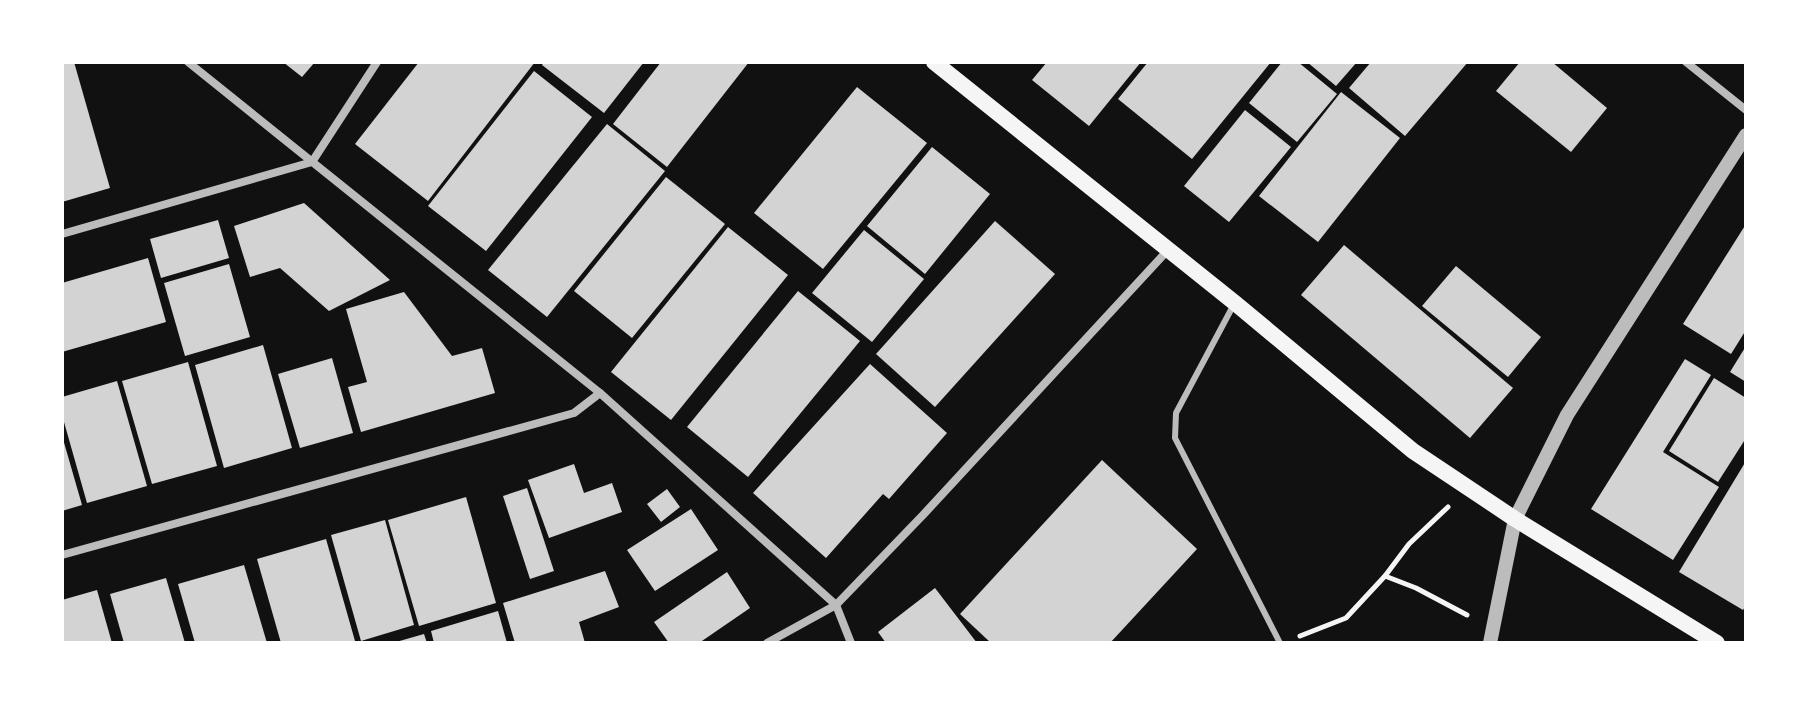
<svg xmlns="http://www.w3.org/2000/svg" width="1808" height="705" viewBox="0 0 1808 705" font-family="Lato,sans-serif">
<style>
.building{fill:#d3d3d3}
.lines{fill:none;stroke-linecap:round;stroke-linejoin:round}
.path{stroke:#f5f5f5;stroke-width:5}
.service{stroke:#bcbcbc;stroke-width:6}
.minor{stroke:#bcbcbc;stroke-width:8}
.tertiary{stroke:#bcbcbc;stroke-width:14}
.secondary{stroke:#f5f5f5;stroke-width:16}
</style>
<rect width="100%" height="100%" fill="#111"/>
<g class="building">
<path d="M62,62H74L110,188L62,202Z"/>
<path d="M283,62H315L302,77Z"/>
<path d="M419,62H535L428,201L355,144Z"/>
<path d="M544,62H644L604,113L542,65Z"/>
<path d="M661,62H749L667,167L613,124Z"/>
<path d="M1047,62H1141L1089,126L1032,80Z"/>
<path d="M1148,62H1271L1192,159L1118,99Z"/>
<path d="M1282,62H1298L1337,94L1297,142L1249,103Z"/>
<path d="M1307,62H1357L1336,86Z"/>
<path d="M1371,62H1468L1405,136L1349,88Z"/>
<path d="M1520,62H1552L1607,108L1571,152L1496,91Z"/>
<path d="M534,71L592,117L486,251L428,206Z"/>
<path d="M857,87L927,143L823,269L754,213Z"/>
<path d="M1341,92L1400,138L1318,242L1259,196Z"/>
<path d="M1245,110L1291,147L1229,222L1184,186Z"/>
<path d="M607,124L665,171L547,317L488,270Z"/>
<path d="M932,147L990,194L925,274L867,226Z"/>
<path d="M666,177L725,224L632,338L574,291Z"/>
<path d="M304,203L390,280L329,311L280,268L250,277L234,226Z"/>
<path d="M218,220L229,258L161,278L150,239Z"/>
<path d="M995,221L1055,274L935,407L876,354Z"/>
<path d="M1746,224V330L1731,354L1683,324Z"/>
<path d="M728,227L788,275L671,420L611,372Z"/>
<path d="M864,230L924,279L872,342L812,293Z"/>
<path d="M1344,245L1513,388L1470,438L1301,295Z"/>
<path d="M148,258L166,322L62,352V283Z"/>
<path d="M229,264L250,337L185,356L164,283Z"/>
<path d="M1456,266L1541,337L1508,377L1422,306Z"/>
<path d="M798,291L860,341L748,477L687,427Z"/>
<path d="M404,292L452,356L482,348L495,393L361,432L348,387L367,382L346,309Z"/>
<path d="M263,345L292,448L224,468L195,365Z"/>
<path d="M1746,346V382L1730,372Z"/>
<path d="M332,358L353,433L300,448L278,374Z"/>
<path d="M1685,359L1711,375L1663,452L1719,487L1673,560L1591,509Z"/>
<path d="M188,362L217,466L152,484L122,381Z"/>
<path d="M870,364L947,433L889,499L883,494L826,558L753,493Z"/>
<path d="M1714,378L1746,398V438L1718,482L1669,451Z"/>
<path d="M117,381L147,486L87,503L62,415V397Z"/>
<path d="M63,439L82,505L62,511V440Z"/>
<path d="M1102,460L1197,549L1110,643H991L960,614Z"/>
<path d="M1746,461V605L1743,610L1679,572Z"/>
<path d="M574,464L584,493L612,483L622,512L549,538L528,480Z"/>
<path d="M527,488L554,571L530,579L503,496Z"/>
<path d="M667,489L680,507L661,522L647,504Z"/>
<path d="M466,497L496,603L419,626L388,520Z"/>
<path d="M691,509L718,550L655,591L627,550Z"/>
<path d="M385,520L414,625L361,641L331,535Z"/>
<path d="M326,539L355,641L347,643H281L257,559Z"/>
<path d="M244,565L267,643H195L178,584Z"/>
<path d="M605,571L619,607L579,622L585,643H515L503,603Z"/>
<path d="M727,572L750,608L699,643H669L654,622Z"/>
<path d="M166,578L185,643H124L110,594Z"/>
<path d="M935,588L977,643H886L878,632Z"/>
<path d="M97,590L112,643H62V600Z"/>
<path d="M498,611L507,643H434L431,631Z"/>
<path d="M424,634L427,643H396V642Z"/>
</g>
<g class="lines">
<g class="path">
<path d="M1385,576L1416,588L1467,615"/>
<path d="M1300,636L1346,618L1385,576L1409,544L1448,507"/>
</g>
<path class="service" d="M1233,306L1176,413L1175,438L1280,643"/>
<g class="minor">
<path d="M188,62L600,393L836,605L851,643"/>
<path d="M1686,62L1746,110"/>
<path d="M62,234L312,162L377,62"/>
<path d="M62,555L574,413L600,393"/>
<path d="M767,643L836,605L923,515L1168,250"/>
</g>
<path class="tertiary" d="M1490,643L1515,519L1567,415L1746,135"/>
<path class="secondary" d="M934,62L1235,303L1413,451L1515,519L1717,643"/>
</g>
<rect width="1808" height="705" fill="none" stroke="#ffffff" stroke-width="128"/>
</svg>
